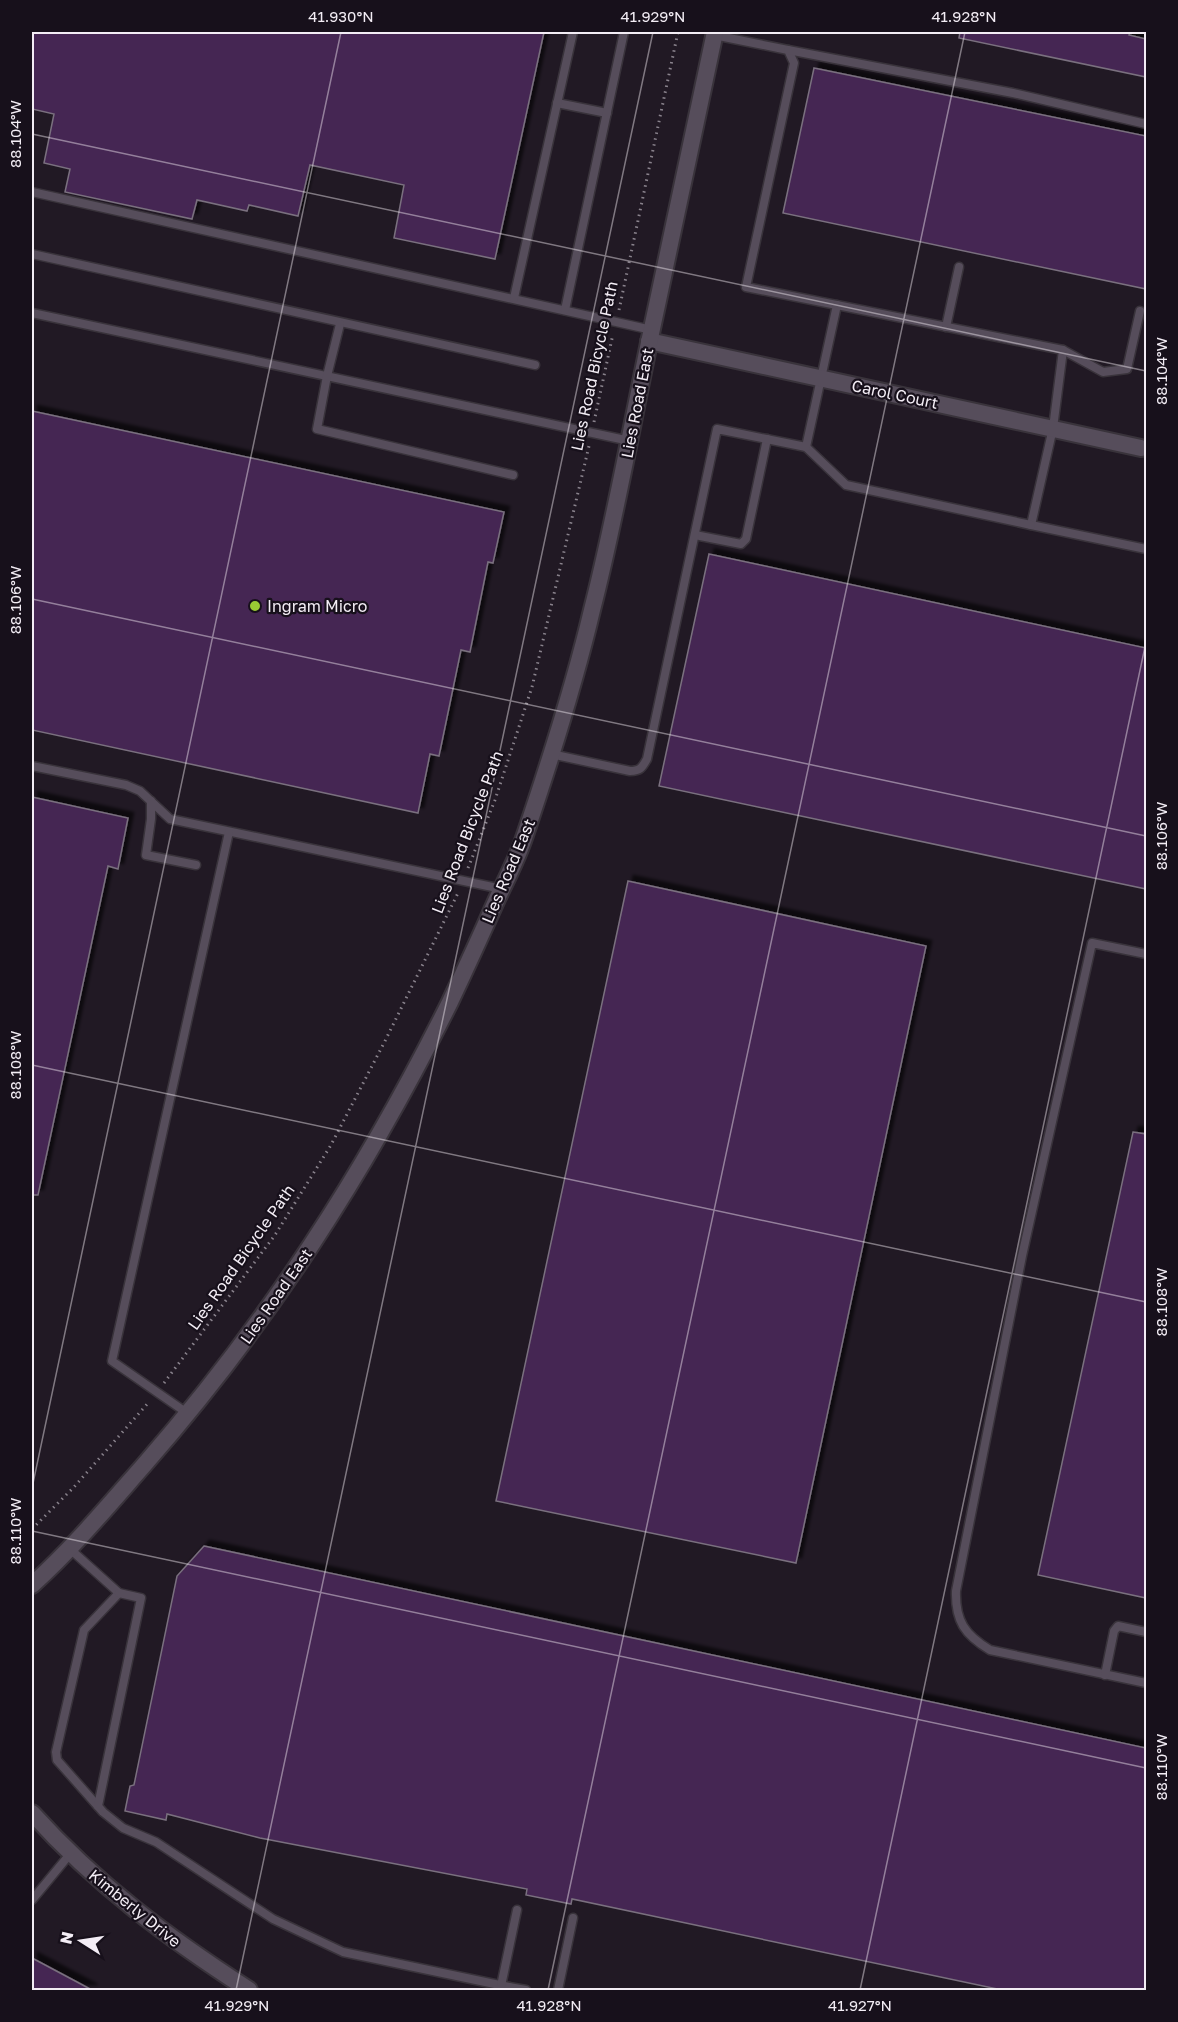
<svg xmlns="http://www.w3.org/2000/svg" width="1178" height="2022" viewBox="0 0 1178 2022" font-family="'Golos Text',sans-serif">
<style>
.building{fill:#452752;stroke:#7a707f;stroke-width:1.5;filter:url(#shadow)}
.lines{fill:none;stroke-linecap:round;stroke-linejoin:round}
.service-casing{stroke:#39333b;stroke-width:11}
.minor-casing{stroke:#39333b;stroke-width:20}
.path{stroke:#8a838d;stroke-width:3;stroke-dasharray:1.5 4.5;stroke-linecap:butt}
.service{stroke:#564d5b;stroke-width:8}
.minor{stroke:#564d5b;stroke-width:16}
.ticks{fill:none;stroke:#f3edf5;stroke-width:1.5;stroke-opacity:0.45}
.poi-dot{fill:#9acb34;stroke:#17101b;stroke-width:2}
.labels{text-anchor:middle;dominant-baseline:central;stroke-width:4.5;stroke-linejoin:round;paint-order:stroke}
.street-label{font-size:16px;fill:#f3edf5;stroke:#17101b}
.poi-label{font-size:16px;fill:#f3edf5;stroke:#17101b;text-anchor:start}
.neatline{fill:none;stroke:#f3edf5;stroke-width:2}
.ticks-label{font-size:15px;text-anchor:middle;fill:#f3edf5}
</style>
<defs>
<filter id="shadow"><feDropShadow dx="5.5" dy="-5.5" stdDeviation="1.5" flood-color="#0009"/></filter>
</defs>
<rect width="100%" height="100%" fill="#211924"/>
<g class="building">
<path d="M32,32H544L495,259L394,238L404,185L310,165L298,216L249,205L247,211L197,200L192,219L65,192L70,169L44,163L54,114L32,109Z"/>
<path d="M960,32H1130L1129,35L1146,39V77L959,38Z"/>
<path d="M814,68L1146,136V289L783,213Z"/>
<path d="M32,411L504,512L493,563L488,562L470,652L461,650L439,756L430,754L418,813L32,730Z"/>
<path d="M709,554L1146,648V889L659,786Z"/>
<path d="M32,797L128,818L118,869L108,866L38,1195H32Z"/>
<path d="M628,881L926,946L796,1563L496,1501Z"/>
<path d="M1133,1132L1146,1134V1598L1038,1575Z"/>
<path d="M204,1546L1146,1748V1990H1002L572,1899L571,1904L526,1895L527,1889L260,1838L167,1814L166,1820L125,1811L130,1786L134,1785L177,1576Z"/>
<path d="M32,1958L92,1990H32Z"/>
</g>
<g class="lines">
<defs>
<g id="service">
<path d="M714,35L788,50L794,63L746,287L1063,350L1103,372L1127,369L1140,311"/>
<path d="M788,50L1013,93L1146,124"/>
<path d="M557,103L607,113"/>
<path d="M32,192L652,330"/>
<path d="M32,254L535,365"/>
<path d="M514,298L573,32"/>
<path d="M565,310L624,32"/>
<path d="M32,313L630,441"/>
<path d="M340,324L327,376L317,429L513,475"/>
<path d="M946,327L959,267"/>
<path d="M1063,350L1053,428L1031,525L1146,549"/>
<path d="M806,447L846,485L1031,525"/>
<path d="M695,535L741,544L746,539L767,439"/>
<path d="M551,754L630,771C640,771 642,768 647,759L717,429L806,447L837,305"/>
<path d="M32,766L126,785L140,791L170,819L502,889"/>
<path d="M151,801V819L146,855L196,865"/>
<path d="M1146,954L1092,943L1022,1256L956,1591C955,1621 965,1635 990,1650L1146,1683"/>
<path d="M187,1413L112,1361L229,832"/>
<path d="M70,1549L119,1593L84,1630L56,1752L57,1760L103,1812L123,1828L156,1842L273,1919L343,1952L509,1987"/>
<path d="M1105,1675L1114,1631L1118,1626L1146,1632"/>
<path d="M98,1806L141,1598L119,1593"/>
<path d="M32,1900L70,1854"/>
<path d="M501,1986L517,1910"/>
<path d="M508,1990L509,1987L526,1990"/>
<path d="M558,1990L573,1918"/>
</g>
<g id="minor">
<path d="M649,341L1141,448"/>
<path d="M32,1585C73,1548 108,1506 144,1465C269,1322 366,1171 450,1002C466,968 482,933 497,899C507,878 518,857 525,835C550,761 574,686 592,610C615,520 631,429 650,338C671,236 694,134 715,32"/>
<path d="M32,1813C97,1885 167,1937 249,1990"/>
</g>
</defs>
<use href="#service" class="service-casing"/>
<use href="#minor" class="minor-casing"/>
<g class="path">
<path d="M619,310L678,32"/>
<path d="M594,422L613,334"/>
<path d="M468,868L495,800L532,687L589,446"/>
<path d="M164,1383L275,1235L331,1145L385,1041L459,891"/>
<path d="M32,1529L74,1487L149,1402"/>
</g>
<use href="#service" class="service"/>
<use href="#minor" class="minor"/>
</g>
<path class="ticks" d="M32,134L1146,371M32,599L1146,836M32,1065L1146,1302M32,1488L341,32M32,1531L1146,1768M236,1990L653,32M548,1990L965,32M860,1990L1146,642"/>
<circle class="poi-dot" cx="255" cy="606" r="6"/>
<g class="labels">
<g class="street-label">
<text transform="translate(594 366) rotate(-78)">Lies Road Bicycle Path</text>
<text transform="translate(895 394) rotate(12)">Carol Court</text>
<text transform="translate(637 403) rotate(-79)">Lies Road East</text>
<text transform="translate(467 832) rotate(-69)">Lies Road Bicycle Path</text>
<text transform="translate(508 871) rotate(-67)">Lies Road East</text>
<text transform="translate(241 1257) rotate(-55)">Lies Road Bicycle Path</text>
<text transform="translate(276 1296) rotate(-55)">Lies Road East</text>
<text transform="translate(135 1908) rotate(39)">Kimberly Drive</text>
</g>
<g class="poi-label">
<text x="267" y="606">Ingram Micro</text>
</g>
</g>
<rect width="1178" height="2022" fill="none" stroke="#17101b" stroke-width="66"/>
<g transform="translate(81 1941) rotate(282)" stroke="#17101b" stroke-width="4.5" paint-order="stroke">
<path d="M0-4.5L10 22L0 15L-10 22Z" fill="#f3edf5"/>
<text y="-9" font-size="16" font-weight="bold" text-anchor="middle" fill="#f3edf5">N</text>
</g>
<rect x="33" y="33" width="1112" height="1956" class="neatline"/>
<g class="ticks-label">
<text x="341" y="22">41.930°N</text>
<text x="653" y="22">41.929°N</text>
<text x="964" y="22">41.928°N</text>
<text transform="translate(16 134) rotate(-90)" y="5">88.104°W</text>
<text transform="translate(1162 371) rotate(-90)" y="5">88.104°W</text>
<text transform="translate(16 600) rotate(-90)" y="5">88.106°W</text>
<text transform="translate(1162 836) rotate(-90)" y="5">88.106°W</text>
<text transform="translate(16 1065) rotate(-90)" y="5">88.108°W</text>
<text transform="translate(1162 1302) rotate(-90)" y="5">88.108°W</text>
<text transform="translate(16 1531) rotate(-90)" y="5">88.110°W</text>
<text transform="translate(1162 1767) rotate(-90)" y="5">88.110°W</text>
<text x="237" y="2011">41.929°N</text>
<text x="549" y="2011">41.928°N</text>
<text x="860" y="2011">41.927°N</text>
</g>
</svg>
